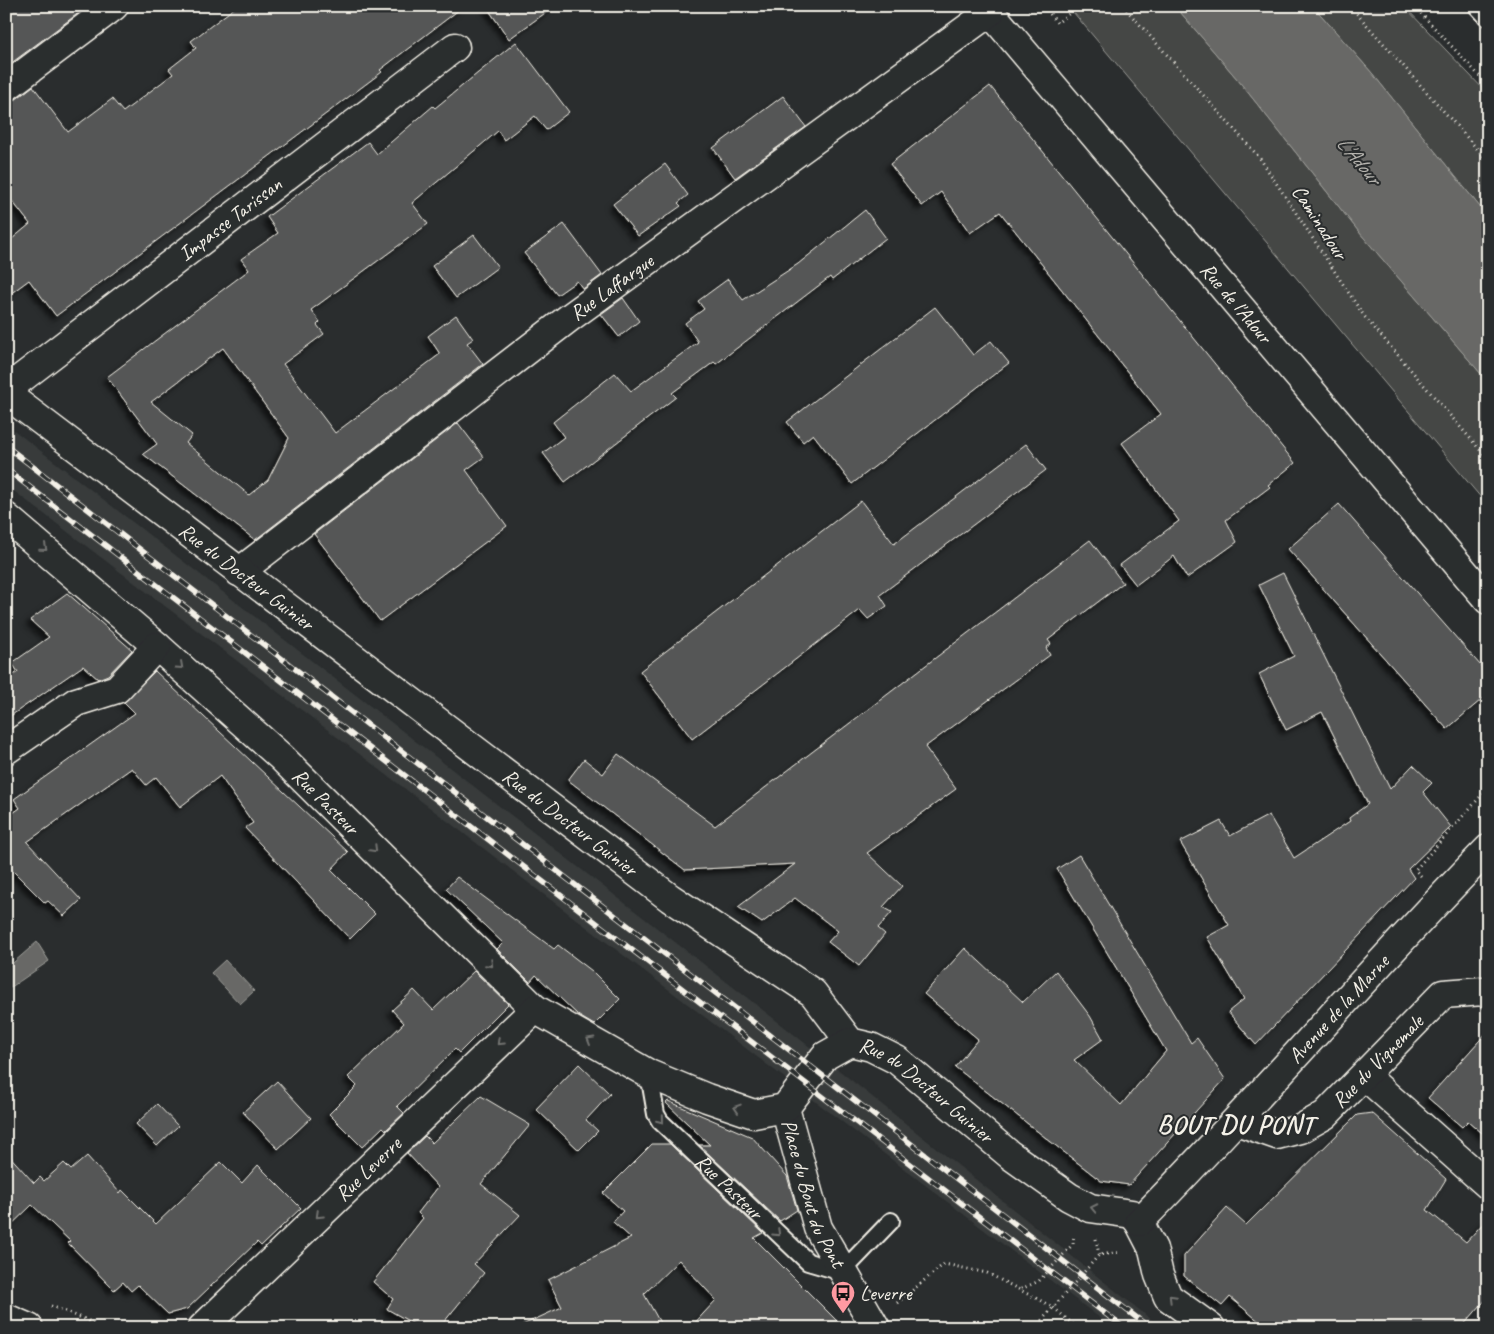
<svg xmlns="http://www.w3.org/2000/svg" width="1494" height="1334" viewBox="0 0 1494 1334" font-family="Caveat,sans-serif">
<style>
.built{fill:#373a3a}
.green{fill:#444645;stroke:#9c9c96}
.water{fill:#676866;stroke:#9f9f9a}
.building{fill:#555756;stroke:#f4f1e8;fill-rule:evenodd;filter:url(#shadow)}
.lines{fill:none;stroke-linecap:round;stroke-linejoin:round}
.lane-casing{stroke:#f4f1e8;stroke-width:20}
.street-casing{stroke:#f4f1e8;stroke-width:31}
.secondary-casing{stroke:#f4f1e8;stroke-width:31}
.primary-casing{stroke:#f4f1e8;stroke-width:31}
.path{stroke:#f4f1e8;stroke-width:3;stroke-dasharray:1 4;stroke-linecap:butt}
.lane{stroke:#2a2d2e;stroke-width:16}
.street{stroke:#2a2d2e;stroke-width:28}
.secondary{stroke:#2a2d2e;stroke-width:28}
.primary{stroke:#2a2d2e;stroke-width:28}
.rail-casing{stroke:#f4f1e8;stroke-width:5.5}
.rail{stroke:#2a2d2e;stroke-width:4;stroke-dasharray:11;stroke-linecap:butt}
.oneway{stroke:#71726f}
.labels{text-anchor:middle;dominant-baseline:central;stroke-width:4;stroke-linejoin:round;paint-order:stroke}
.street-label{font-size:21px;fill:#f4f1e8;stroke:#2a2d2e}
.poi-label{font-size:21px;fill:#f4f1e8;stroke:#2a2d2e;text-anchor:start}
.water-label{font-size:22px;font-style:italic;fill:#b5b3ae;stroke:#2a2d2e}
.district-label{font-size:26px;font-weight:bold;letter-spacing:1px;fill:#f4f1e8;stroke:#2a2d2e}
</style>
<defs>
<filter id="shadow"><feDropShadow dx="-4.5" dy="4.5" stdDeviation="2.5" flood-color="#0009"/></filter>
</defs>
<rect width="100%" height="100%" fill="#2a2d2e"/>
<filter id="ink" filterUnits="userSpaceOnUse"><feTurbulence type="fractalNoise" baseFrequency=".02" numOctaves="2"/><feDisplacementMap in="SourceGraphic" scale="10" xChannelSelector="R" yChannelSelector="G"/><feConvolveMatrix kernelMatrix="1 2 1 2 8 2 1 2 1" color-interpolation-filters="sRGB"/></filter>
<g filter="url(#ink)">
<path class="built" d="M6,424L786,1028L1162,1328H1113L6,485Z"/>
<g class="green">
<path d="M1068,6H1175L1238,80L1359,232L1488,382V506Z"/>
<path d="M1313,6H1404L1488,94V217L1372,73Z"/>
</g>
<g class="water">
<path d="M1175,6H1313L1372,73L1488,217V382L1359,232L1238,80Z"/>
<path d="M37,942L49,961L7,990L6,969Z"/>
<path d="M225,960L254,991L240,1004L211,973Z"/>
</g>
<g class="building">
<path d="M6,6H88L6,67Z"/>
<path d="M237,6H464L380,70L382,72L56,316L29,280L6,297V244L30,224L6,193V102L15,100L33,86L68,132L112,99L123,112L173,74L169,69L196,48L191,41Z"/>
<path d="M486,6H555L509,39Z"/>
<path d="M516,42L569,112L546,130L535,116L504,140L498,131L412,203L428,224L311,310L320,322L317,325L324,334L283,364L335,433L440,354L428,336L456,315L473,339L467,343L483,364L255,540L143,454L157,444L107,377L249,270L241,259L278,233L267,217L368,142L377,154L433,106L435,108ZM223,348L289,438L268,480L249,495L186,443L192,435L151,402Z"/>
<path d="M990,86L1295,463L1268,485L1270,487L1226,520L1237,542L1187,578L1174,556L1136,585L1120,565L1179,521L1122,443L1161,414L1000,212L970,233L941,192L922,206L890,164Z"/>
<path d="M783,96L806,127L735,178L713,148Z"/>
<path d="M665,164L688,195L678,203L681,206L638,236L613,204Z"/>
<path d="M865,210L886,238L832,280L830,277L716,364L714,362L672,393L676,397L565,482L543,453L564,437L553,422L615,373L631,391L698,342L685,323L704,309L698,301L728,279L743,300L798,264Z"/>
<path d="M564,224L602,275L583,289L577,281L557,295L524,253Z"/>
<path d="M474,235L498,267L456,298L432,266Z"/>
<path d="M623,298L639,321L619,337L601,314Z"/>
<path d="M935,307L973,355L991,341L1009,363L852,484L813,434L803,442L787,422Z"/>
<path d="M458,423L484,457L466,470L507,526L380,621L314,534Z"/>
<path d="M1026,444L1046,470L880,595L887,606L868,619L860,610L692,739L640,671L861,501L894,544Z"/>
<path d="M1339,504L1488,674V694L1447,729L1288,549Z"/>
<path d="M1090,540L1123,583L1048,640L1051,644L1046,648L1050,655L925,747L956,789L867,853L902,886L883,907L892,912L878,928L885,934L859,966L828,942L838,931L795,898L762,923L738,907L795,864L685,870L568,780L584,759L603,774L618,754L715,826Z"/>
<path d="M1283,573L1390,789L1413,765L1432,783L1423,792L1451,827L1408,869L1414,878L1256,1045L1228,1012L1244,999L1207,937L1229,925L1180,842L1221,821L1230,836L1269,815L1294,858L1350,821L1349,818L1368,804L1322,712L1286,730L1259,674L1294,656L1259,585Z"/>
<path d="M67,593L132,650L108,675L98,679L83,666L6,719V680L18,672L12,663L49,637L30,620Z"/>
<path d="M155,671L348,852L331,870L375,914L350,939L245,828L253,823L220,776L180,807L156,777L146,785L132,768L27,842L81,900L64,916L48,901L45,903L6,864V818L20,808L14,799L135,713L124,702Z"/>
<path d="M1079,855L1191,1043L1197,1038L1225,1079L1129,1185L1101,1181L955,1067L978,1039L924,994L965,948L1023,1002L1056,971L1090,1016L1103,1039L1074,1060L1121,1105L1166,1051L1057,869Z"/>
<path d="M457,877L554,949L558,945L592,971L620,999L594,1025L579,1016L536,975L530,982L497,949L503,943L446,889Z"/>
<path d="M474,971L508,1004L459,1053L455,1049L397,1106L404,1113L386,1130L383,1127L362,1147L329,1114L357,1086L348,1077L404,1023L392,1010L414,990L433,1010Z"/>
<path d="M1488,1031V1138L1468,1121L1462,1127L1428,1098Z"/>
<path d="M579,1064L610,1094L586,1120L598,1131L579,1150L536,1109Z"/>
<path d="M277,1081L311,1118L278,1149L243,1112Z"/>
<path d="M481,1096L530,1125L481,1184L520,1215L474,1264L484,1273L439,1328H421L387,1309L393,1299L373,1282L423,1218L418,1213L438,1187L407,1153L425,1136L432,1143Z"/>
<path d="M668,1101L752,1137L787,1176L797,1210L780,1221L699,1145H710L666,1103Z"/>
<path d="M157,1104L178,1126L157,1146L136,1124Z"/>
<path d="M1372,1113L1446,1179L1427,1210L1466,1242L1488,1218V1297L1461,1328H1267L1230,1297L1222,1306L1184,1276V1256L1227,1208L1246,1225L1357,1115Z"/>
<path d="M652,1144H670L763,1233L754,1238L844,1328H690L716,1300L679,1260L644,1294L663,1328H516L562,1307L548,1280L631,1238L613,1222L623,1211L603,1193Z"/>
<path d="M6,1152L34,1183L40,1177L44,1181L64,1163L71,1170L87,1156L120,1193L122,1190L156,1224L221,1162L242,1183L258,1165L301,1208L261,1246L257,1242L187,1309L168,1314L138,1285L131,1291L123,1282L114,1290L68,1243L70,1241L32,1205L6,1230Z"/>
</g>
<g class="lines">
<defs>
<g id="lane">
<path d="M1477,6L1488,18"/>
<path id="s1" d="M649,1074L656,1114L660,1121L808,1262L842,1272L891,1221"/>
</g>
<g id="street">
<path id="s2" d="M985,6L1488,600"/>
<path d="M6,87L114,6"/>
<path id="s3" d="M6,390L455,47"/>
<path id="s4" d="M6,517L157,646L281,757L535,1009"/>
<path id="s5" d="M239,572L569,318L990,12"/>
<path d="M6,750L76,702L117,689L157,646"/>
<path d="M1365,1076L1488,1185"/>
<path id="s6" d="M785,1108L818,1228L876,1328"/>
<path id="s7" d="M1237,1121L1277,1135L1300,1129L1325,1115L1443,994L1483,991L1488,994"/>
</g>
<g id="secondary">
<path id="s8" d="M6,394L670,898L813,993L850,1042L871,1047L897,1060L1010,1155L1069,1197L1090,1208L1132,1214L1139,1222L1153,1249L1159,1275L1168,1297L1211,1328"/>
<path id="s9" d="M1139,1222C1259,1101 1369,970 1488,849"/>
<path id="s10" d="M202,1328L535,1009L649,1074L707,1098L754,1114L785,1108L825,1056L850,1042"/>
</g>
<path id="primary" d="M6,1318L29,1328"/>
</defs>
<use href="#lane" class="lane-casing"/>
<use href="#street" class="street-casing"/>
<use href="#secondary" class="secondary-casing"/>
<use href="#primary" class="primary-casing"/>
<g class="path">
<path d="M1044,6L1057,23L1079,6"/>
<path d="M1123,6L1259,157L1364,316L1488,459"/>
<path d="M1350,6L1488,161"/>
<path d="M1414,6L1488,85"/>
<path d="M1029,12L1036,6"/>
<path d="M1421,876L1415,870L1488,788"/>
<path d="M1096,1239L1099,1255"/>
<path d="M1021,1289L1039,1281L1073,1244L1074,1234"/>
<path d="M897,1303L944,1264L987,1273L1053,1307L1077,1328"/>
<path d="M51,1306L92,1322L97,1328"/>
<path d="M1035,1328L1099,1255L1121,1252"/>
</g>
<use href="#lane" class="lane"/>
<use href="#street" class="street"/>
<use href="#secondary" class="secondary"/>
<use href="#primary" class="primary"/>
<defs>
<g id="rail">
<path d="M6,446L1150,1328"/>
<path d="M6,469L1124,1328"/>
</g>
</defs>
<use href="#rail" class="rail-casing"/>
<use href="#rail" class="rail"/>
</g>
<defs><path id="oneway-chevron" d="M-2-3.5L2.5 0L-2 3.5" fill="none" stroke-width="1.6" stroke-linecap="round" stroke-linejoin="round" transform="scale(1.25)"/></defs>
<g class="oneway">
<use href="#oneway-chevron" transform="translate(44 548) rotate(41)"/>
<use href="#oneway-chevron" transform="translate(180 666) rotate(42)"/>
<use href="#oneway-chevron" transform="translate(374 849) rotate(45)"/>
<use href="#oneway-chevron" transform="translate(490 964) rotate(45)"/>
<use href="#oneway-chevron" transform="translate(590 1040) rotate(-150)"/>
<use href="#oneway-chevron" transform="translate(500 1042) rotate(136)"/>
<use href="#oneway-chevron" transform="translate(737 1108) rotate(-162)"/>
<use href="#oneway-chevron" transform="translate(661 1120) rotate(51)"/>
<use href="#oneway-chevron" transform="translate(1094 1208) rotate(-168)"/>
<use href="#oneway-chevron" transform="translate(319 1215) rotate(136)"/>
<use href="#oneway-chevron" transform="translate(777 1233) rotate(44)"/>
<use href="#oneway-chevron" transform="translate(1172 1298) rotate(-135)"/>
</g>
</g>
<defs>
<symbol id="bus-pin" viewBox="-11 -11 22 30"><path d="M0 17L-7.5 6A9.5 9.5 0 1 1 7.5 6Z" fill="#ff9aa2" stroke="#2a2d2e"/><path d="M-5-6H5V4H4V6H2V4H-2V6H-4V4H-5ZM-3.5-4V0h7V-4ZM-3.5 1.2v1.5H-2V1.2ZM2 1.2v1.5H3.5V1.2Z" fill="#111"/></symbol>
</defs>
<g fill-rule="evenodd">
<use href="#bus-pin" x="829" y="1279" width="28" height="38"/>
</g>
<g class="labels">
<g class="street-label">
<text stroke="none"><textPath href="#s3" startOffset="282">Impasse Tarissan</textPath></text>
<text transform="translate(1320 222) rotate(57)">Caminadour</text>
<text stroke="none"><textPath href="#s5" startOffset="469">Rue Laffargue</textPath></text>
<text stroke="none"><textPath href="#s2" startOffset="389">Rue de l'Adour</textPath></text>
<text stroke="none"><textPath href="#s8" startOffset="302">Rue du Docteur Guinier</textPath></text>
<text stroke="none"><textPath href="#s4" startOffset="428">Rue Pasteur</textPath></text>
<text stroke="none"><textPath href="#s8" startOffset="708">Rue du Docteur Guinier</textPath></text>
<text stroke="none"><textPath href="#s9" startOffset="292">Avenue de la Marne</textPath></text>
<text stroke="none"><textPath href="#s7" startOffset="170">Rue du Vignemale</textPath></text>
<text stroke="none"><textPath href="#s8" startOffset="1158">Rue du Docteur Guinier</textPath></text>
<text stroke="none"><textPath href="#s10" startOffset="230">Rue Leverre</textPath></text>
<text stroke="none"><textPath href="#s1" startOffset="144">Rue Pasteur</textPath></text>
<text stroke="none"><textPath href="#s6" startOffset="90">Place du Bout du Pont</textPath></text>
</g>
<g class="poi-label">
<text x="860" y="1293">Leverre</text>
</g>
<g class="water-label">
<text transform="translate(1359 160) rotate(50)">L'Adour</text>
</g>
<g class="district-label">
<text x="1236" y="1124">BOUT DU PONT</text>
</g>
</g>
<rect width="1494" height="1334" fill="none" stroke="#2a2d2e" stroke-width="25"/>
<rect x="12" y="12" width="1469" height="1309" fill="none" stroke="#f4f1e8" stroke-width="2" filter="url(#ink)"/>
</svg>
